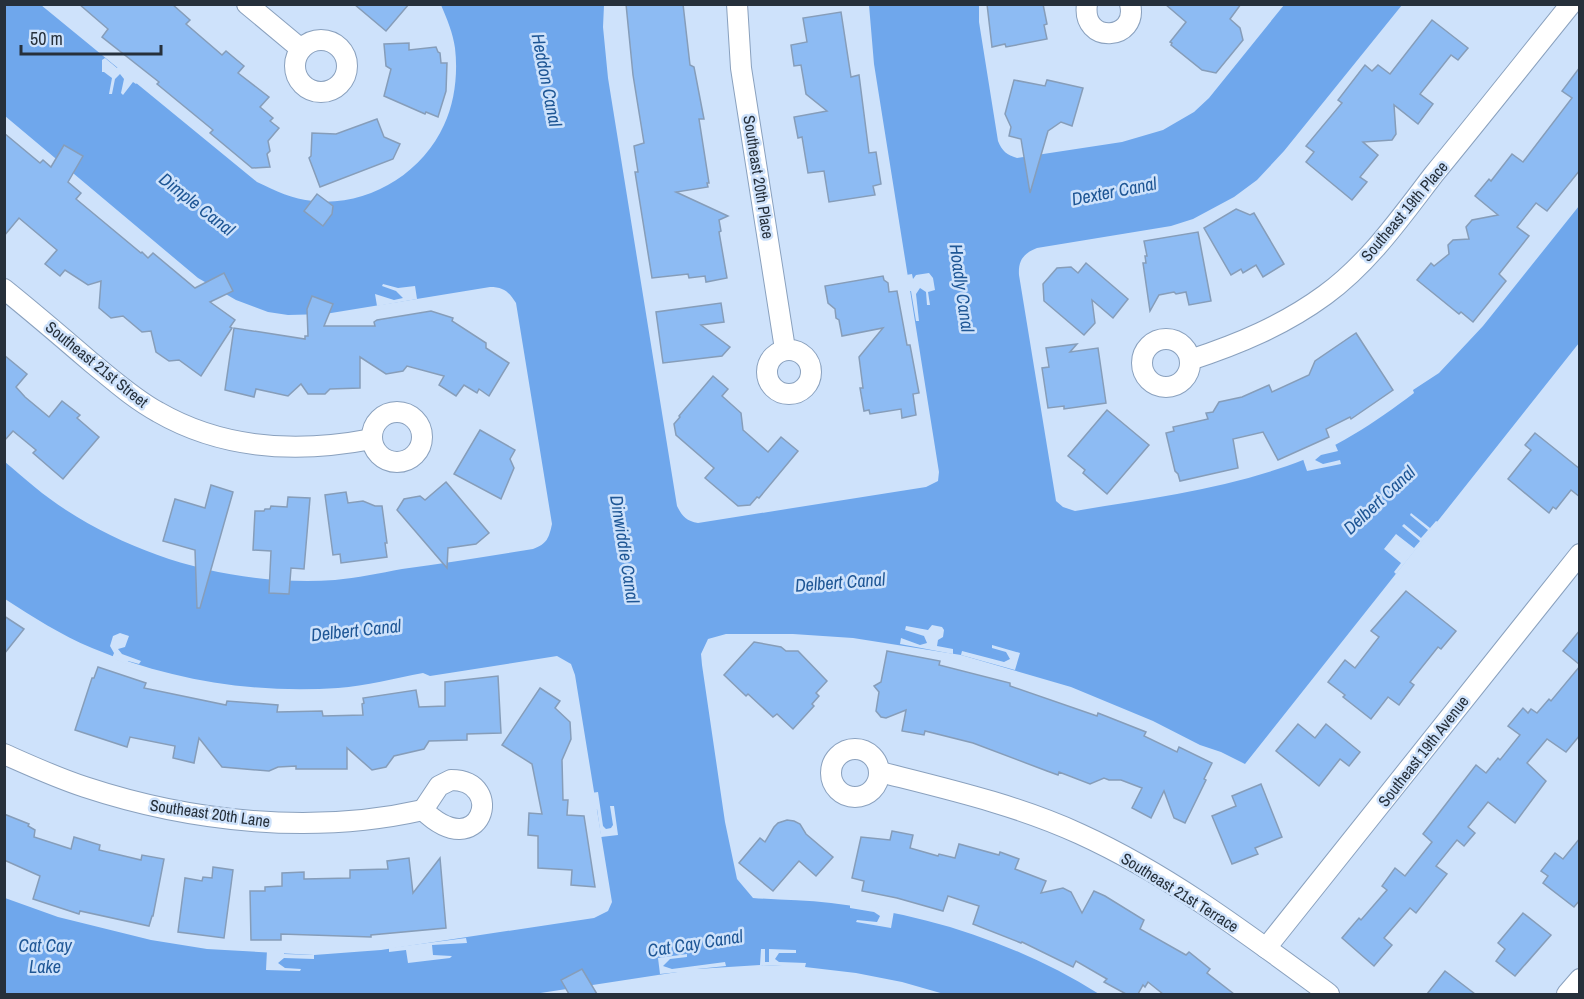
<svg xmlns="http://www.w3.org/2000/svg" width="1584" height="999" viewBox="0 0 1584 999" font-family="'Archivo Narrow',sans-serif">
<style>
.water{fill:#6fa7ec}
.pier{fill:#cee2fb}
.building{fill:#8dbbf3;stroke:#869db9;stroke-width:1.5}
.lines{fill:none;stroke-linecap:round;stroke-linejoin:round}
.minor-casing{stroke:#8aa1be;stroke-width:22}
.minor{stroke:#fff;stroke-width:20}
.labels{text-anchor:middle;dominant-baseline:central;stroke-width:5;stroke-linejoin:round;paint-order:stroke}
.street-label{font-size:16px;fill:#26303b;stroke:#cee2fb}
.water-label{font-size:18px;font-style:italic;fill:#1e5695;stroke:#cee2fb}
</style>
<rect width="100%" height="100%" fill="#cee2fb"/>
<path class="water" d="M5,5H41L257,182C276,191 292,199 313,201C367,207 422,174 444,125C455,102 458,73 455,48C453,33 447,19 441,5H604L603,27L608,78L677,506C682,516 686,521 698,523L926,487L938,481L939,472L874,64L869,5H979V22L998,141C1002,151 1007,155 1017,158L1122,142L1163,130L1194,112L1209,98L1284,5H1402L1284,151L1257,180L1234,197L1193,219L1171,226L1037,248C1024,253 1018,260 1019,275L1056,501L1063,507L1075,511C1146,499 1218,490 1287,466C1332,451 1376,422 1414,393L1413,390L1439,373L1483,326L1579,206V343L1245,764L1221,752L1200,745L1153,721L1071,687L961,655L853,638L793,634H726L708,639L701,654L702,665L725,822L737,879L753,898C779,900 805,900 831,903C927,914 1017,943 1099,994H944L902,982L856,973L805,967L760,965L697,969L534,994H4L5,898L58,917L151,940L207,949L314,955L381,950L594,918L608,911L612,902L575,675L571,664L557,656L430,676L423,673C395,678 366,686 338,688C255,694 169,680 92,648C61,635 33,617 5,599V462C24,478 44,496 66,510C145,561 240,586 335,580C357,578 380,573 402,569C446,563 490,556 533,549C547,544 549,538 552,524L516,303C509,292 504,287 490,287L325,314L288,315L268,312L236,300L198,278L5,116Z"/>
<g class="pier">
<path d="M105,58L117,68L119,66L138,82L136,84L133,82L123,95L121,93L124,79L120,74L115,79L112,94H109L112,78L104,72H102V60Z"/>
<path d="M929,273L933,278L935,290L928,292L930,305H927L926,292L920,288L916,294L919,321H916L911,291H908L906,275L912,274L913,279L916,275Z"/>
<path d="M383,284L398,288L415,286L417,299L377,306L375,294L394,300L403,298L396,291L382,286Z"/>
<path d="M1335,444L1338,451L1321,455L1315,460L1323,464L1340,460L1341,464L1307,471L1303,459Z"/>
<path d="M1411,513L1430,528L1436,521L1438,522L1396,574L1394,572L1401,563L1384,549L1396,534L1414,548L1420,541L1402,526L1404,524L1421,538L1428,530L1410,515Z"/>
<path d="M932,625L942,627L944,630L943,637L938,640L937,646L953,649V654L900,644L901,638L920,645L927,643L924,636L905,630L906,626L928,630Z"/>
<path d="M120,633L129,636L125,647L118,649L122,654L141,661L139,664L128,661L127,664L112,658L114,653L110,646L113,636Z"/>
<path d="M992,645L1020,653L1015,670L961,655L962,651L1004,662L1010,659L1006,652L992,648Z"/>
<path d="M598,792L603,826L606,829L611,828L613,825L610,806H614L618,835L601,837L597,809H594L591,793Z"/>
<path d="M850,903L894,911L891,928L856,922L857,920L877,922L880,916L874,912L850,908Z"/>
<path d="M466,938L467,943L432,945L433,955L452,956L450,958L408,963L406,950L389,952V948Z"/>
<path d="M761,949H765V962H769V949L796,950V953H779L775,959L779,962L806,963L805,967H796V969H782V966L760,965Z"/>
<path d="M267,950L284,951V954L314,955V959L284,958L278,963L285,968L301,969L300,971L266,970Z"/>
<path d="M687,954V957L670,959L663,966L672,969L725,962L726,966L697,969V972L680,975L679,972L660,974L658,958Z"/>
</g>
<g class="building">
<path d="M79,4H172L190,20L186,24L222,55L226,51L244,66L238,73L269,97L260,107L273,118L270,121L279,128L268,141L270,151L267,154L270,167L252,168L210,133L213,130L157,84L159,82L102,37L108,29Z"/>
<path d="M354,4H409L386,31Z"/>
<path d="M626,4H683L690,65L694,67L704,119H699L709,183H707L708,187L676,192L728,216L719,220L721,231L719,232L727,278L706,282L705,276L689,278L688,274L652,278L635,172H638L634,146L644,143L633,75Z"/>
<path d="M987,4H1043L1047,24L1044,25L1047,39L1006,47L1005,44L992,47Z"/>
<path d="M1165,4H1241L1230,19L1240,28L1243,40L1216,73L1202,70L1171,45L1172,43L1170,42L1186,22Z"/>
<path d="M841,12L851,77L859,75L869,153L876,152L881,184L873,186L875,195L829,202L824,171L808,173L802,137L798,138L794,117L827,111L806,94L801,65L794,66L791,45L807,42L803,18Z"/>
<path d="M1432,20L1468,48L1458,60L1451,55L1420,94L1433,104L1418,124L1394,105L1396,134L1392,140L1363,142L1378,155L1360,177L1367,182L1352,200L1306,162L1314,152L1306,146L1342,103L1338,100L1365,65L1372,71L1378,65L1390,74Z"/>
<path d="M409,43V50L436,47L438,52L440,53L441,63H447L446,91L438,117L426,112L425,114L384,96L391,69L386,66L384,44Z"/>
<path d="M1580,67V170L1547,211L1536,203L1517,227L1529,236L1499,274L1506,281L1473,322L1461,312L1459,314L1417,280L1431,263L1434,266L1449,254L1448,245L1453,240L1469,239L1466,227L1472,220L1498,215L1475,196L1489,179L1491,181L1512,154L1523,162L1572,98L1562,91Z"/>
<path d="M1014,80L1045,86L1047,80L1083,88L1072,126L1061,122L1048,131L1030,193L1021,139L1009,136L1011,127L1005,114Z"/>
<path d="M377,119L384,137L400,144L393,159L320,187L309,158L311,156L312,133L336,134Z"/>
<path d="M4,133L40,163L43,160L51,167L64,145L83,156L68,182L81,193L76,199L141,253L142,252L148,258L153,253L195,288L224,273L233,291L210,302L235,320L230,327L232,328L201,376L179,360L169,361L156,352L151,331L142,332L123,316L111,318L99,308L101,281L88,285L65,270L60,276L45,264L57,250L19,218L4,236Z"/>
<path d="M317,194L333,206L332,214L323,226L304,211Z"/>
<path d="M1236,209L1250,215L1254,213L1284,264L1263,277L1256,265L1243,273L1241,269L1231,275L1204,228Z"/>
<path d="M1198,232L1211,301L1189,305L1186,292L1176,294L1174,292L1159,295L1150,311L1143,263H1146L1145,256H1147L1144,241Z"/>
<path d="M1086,263L1128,299L1113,318L1092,300L1095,323L1084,335L1044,301L1043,284L1057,268L1071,267L1078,273Z"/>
<path d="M883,276L884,280L888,283L889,292L897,291L907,345H910L919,393L913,394L916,415L902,418L901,409L870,414L869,410L864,411L860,388H863L859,357L883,328L842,336L839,320L836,318L835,309L828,303L825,286Z"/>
<path d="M312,296L333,304L324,326H375L374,322L377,320L431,311L453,318L452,321L486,343V348L509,363L489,396L479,389L477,393L464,385L456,396L439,385L444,376L407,366L403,371L386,374L360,357V388L330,389L325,394H308L301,384L288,396L256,389L254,397L225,390L234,328L305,339V336H308L307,309Z"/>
<path d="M721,303L724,322L701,325L730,347L722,356L663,363L656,312Z"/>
<path d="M1356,333L1393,390L1351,419L1350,417L1326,429L1329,437L1278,460L1263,432L1233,439L1238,468L1180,481L1178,474L1175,471L1166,433L1174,431L1173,427L1208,419L1206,413L1213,412L1219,402L1242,397L1269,385L1272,392L1309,375L1315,361Z"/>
<path d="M1077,344L1070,352L1098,348L1106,403L1064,409V406L1048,408L1042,368L1049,367L1046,348Z"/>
<path d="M4,355L27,374L16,387L25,397L49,417L62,401L80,415L77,418L99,437L63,479L33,453L36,450L13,431L4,441Z"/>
<path d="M713,376L728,389L722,396L741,413L743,430L768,452L781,437L798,451L759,498L757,497L750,505L738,506L705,478L714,468L676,435L674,424L680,417L679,416Z"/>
<path d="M1107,410L1149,445L1107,494L1083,473L1085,470L1068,456Z"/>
<path d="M480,430L515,450L510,459L514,468L501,499L454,474Z"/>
<path d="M1535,433L1580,469V497L1571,490L1556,509L1553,507L1549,513L1508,479L1531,450L1525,445Z"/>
<path d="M446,482L489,533L476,544L448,548L447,568L397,510L404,499L420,496L425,500Z"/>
<path d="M211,485L233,492L200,608H197L195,550L163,541L175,499L205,508Z"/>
<path d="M346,492L348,503L363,501L375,506H382L387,543H385L387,557L341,563L340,554L333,555L325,495Z"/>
<path d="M288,497L310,498L304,569L291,568L289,594L269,593L271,551L253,550L255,511H264L265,509H270L271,506L287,507Z"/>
<path d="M1406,591L1456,631L1441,649L1438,647L1410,682L1414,685L1399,705L1388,697L1371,719L1343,697L1345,695L1328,682L1345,660L1355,668L1379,637L1371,631Z"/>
<path d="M4,616L24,629L4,654Z"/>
<path d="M1580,630V665L1563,651Z"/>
<path d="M754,642L781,647L786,651H798L827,681L816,693L819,696L812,704L814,706L793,729L777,714L773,717L748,694L746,696L724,675Z"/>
<path d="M887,651L940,661L939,665L1010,683V686L1097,716L1098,713L1146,732L1144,736L1177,752L1179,747L1212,763L1204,779L1206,780L1185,823L1174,818L1164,791L1151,818L1132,808L1142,788L1121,780H1109L1104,778L1090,784L1059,772L1058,775L1047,771L973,743L925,731L924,735L902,731L906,710L886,718L881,717L876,711L879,692L874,686L881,682Z"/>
<path d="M1580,666V735L1566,752L1547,739L1527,763L1546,781L1515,823L1488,802L1468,827L1475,833L1464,846L1457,840L1436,866L1447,874L1416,913L1410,908L1384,938L1392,945L1374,966L1342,938L1359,918L1361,920L1387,890L1382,886L1395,868L1405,876L1432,842L1423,834L1476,765L1486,773L1498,758L1500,760L1520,735L1508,726L1523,708L1528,713L1531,709L1537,713L1549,699L1551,701Z"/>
<path d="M98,667L146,683L144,688L226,705L227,701L278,705L277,712L322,711L323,716L363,715L362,704L364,703L363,698L416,690L419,707L445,706V682L498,676L501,733L467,734V740L429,741L424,749L394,756L386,767L372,770L347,748V769H296V766L278,767L269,771L222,767L199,738L194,763L173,758L175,746L130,737L127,747L75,730L92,678H94Z"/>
<path d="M540,688L560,701L555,708L570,722L571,739L562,760L563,800H568L567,815L584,816L595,887L571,885L572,870L538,868V836L528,835L529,813L542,814L532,764L502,745Z"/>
<path d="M1298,724L1315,738L1326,724L1360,752L1349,766L1340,759L1319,786L1276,751Z"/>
<path d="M1261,784L1282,837L1255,848L1258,854L1232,864L1212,816L1236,806L1232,796Z"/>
<path d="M4,814L29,824L28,826L35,830L34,837L71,849L74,837L100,845L99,850L141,860L142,855L164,859L153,916H152L149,926L80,911L79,914L33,899L40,876L4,860Z"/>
<path d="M787,820L794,821L800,824L806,834L833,857L816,876L799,861L773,891L739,863L760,838L765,842L774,827L778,823Z"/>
<path d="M892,831L913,835L910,848L938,856L939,854L955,858L959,844L999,855L1000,852L1019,859L1015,869L1046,881L1041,893L1063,888L1071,892L1082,913L1094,891L1105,896L1144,920L1140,929L1186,955L1189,952L1210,969L1207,973L1234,994H1163L1148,982L1145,987L1143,985L1138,994H1126L1104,982L1107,979L1076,961L1073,967L1022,942L1021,943L973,924L979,906L948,896L943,911L897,898L862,891L864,881L852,878L861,837L890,840Z"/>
<path d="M1580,838V900L1574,907L1543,883L1548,876L1541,871L1555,853L1563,859Z"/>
<path d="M409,858L413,893L440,858L446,928L371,935V937L281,934V940H251L250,891H265V887L282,886V873L304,872V879L350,878V870L388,869L387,861Z"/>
<path d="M213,867L233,870L224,938L178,932L185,878L202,881L203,877L212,878Z"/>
<path d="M1523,913L1551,935L1515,976L1496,961L1505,949L1498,943Z"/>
<path d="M582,969L597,994H569L561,980Z"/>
<path d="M1445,971L1475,994H1427Z"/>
</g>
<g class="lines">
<defs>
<g id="minor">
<path d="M247,4L301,49"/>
<path d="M737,4L741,68L785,349"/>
<path d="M1087,4C1081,45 1139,41 1130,4"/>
<circle cx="321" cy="66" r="26"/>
<path d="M4,289C34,313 63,338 92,363C113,380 134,399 158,412C224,450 299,453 372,439"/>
<circle cx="1166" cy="363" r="24"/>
<circle cx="789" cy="372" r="22"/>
<path d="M1190,360C1239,344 1284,325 1325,295C1369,263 1401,217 1434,174C1480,118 1525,61 1571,4"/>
<circle cx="397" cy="437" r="25"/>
<circle cx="855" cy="773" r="24"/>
<path d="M4,754C31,766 57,778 85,787C191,822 313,835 423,810"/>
<path d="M880,772C947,789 1017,805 1080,834C1170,875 1250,936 1329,994"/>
<path d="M451,780C507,780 481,866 423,810L439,786Z"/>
<path d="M1266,948L1580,554"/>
<path d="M1567,994L1580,979"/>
</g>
</defs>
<use href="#minor" class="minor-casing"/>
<use href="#minor" class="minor"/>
</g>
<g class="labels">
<g class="street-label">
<text transform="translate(759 177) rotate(81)">Southeast 20th Place</text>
<text transform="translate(1404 211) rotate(-50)">Southeast 19th Place</text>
<text transform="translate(97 364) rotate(39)">Southeast 21st Street</text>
<text transform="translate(1423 751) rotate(-52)">Southeast 19th Avenue</text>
<text transform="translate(210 813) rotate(8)">Southeast 20th Lane</text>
<text transform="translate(1180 892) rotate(32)">Southeast 21st Terrace</text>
</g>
<g class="water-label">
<text transform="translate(547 80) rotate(79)">Heddon Canal</text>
<text transform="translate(1114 191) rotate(-11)">Dexter Canal</text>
<text transform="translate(197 204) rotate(38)">Dimple Canal</text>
<text transform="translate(962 288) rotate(82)">Hoadly Canal</text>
<text transform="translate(1379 500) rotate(-43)">Delbert Canal</text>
<text transform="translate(625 549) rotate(81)">Dinwiddie Canal</text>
<text transform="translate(840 582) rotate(-4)">Delbert Canal</text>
<text transform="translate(356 630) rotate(-6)">Delbert Canal</text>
<text transform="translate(695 943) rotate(-9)">Cat Cay Canal</text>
<text x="45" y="945">Cat Cay<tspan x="45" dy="21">Lake</tspan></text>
</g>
</g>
<rect width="1584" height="999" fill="none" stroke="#26303b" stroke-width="12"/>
<path d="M21 45v9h140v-9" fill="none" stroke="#26303b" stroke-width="3"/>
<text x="30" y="45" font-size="18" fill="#26303b" stroke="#cee2fb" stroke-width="4.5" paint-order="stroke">50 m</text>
</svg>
